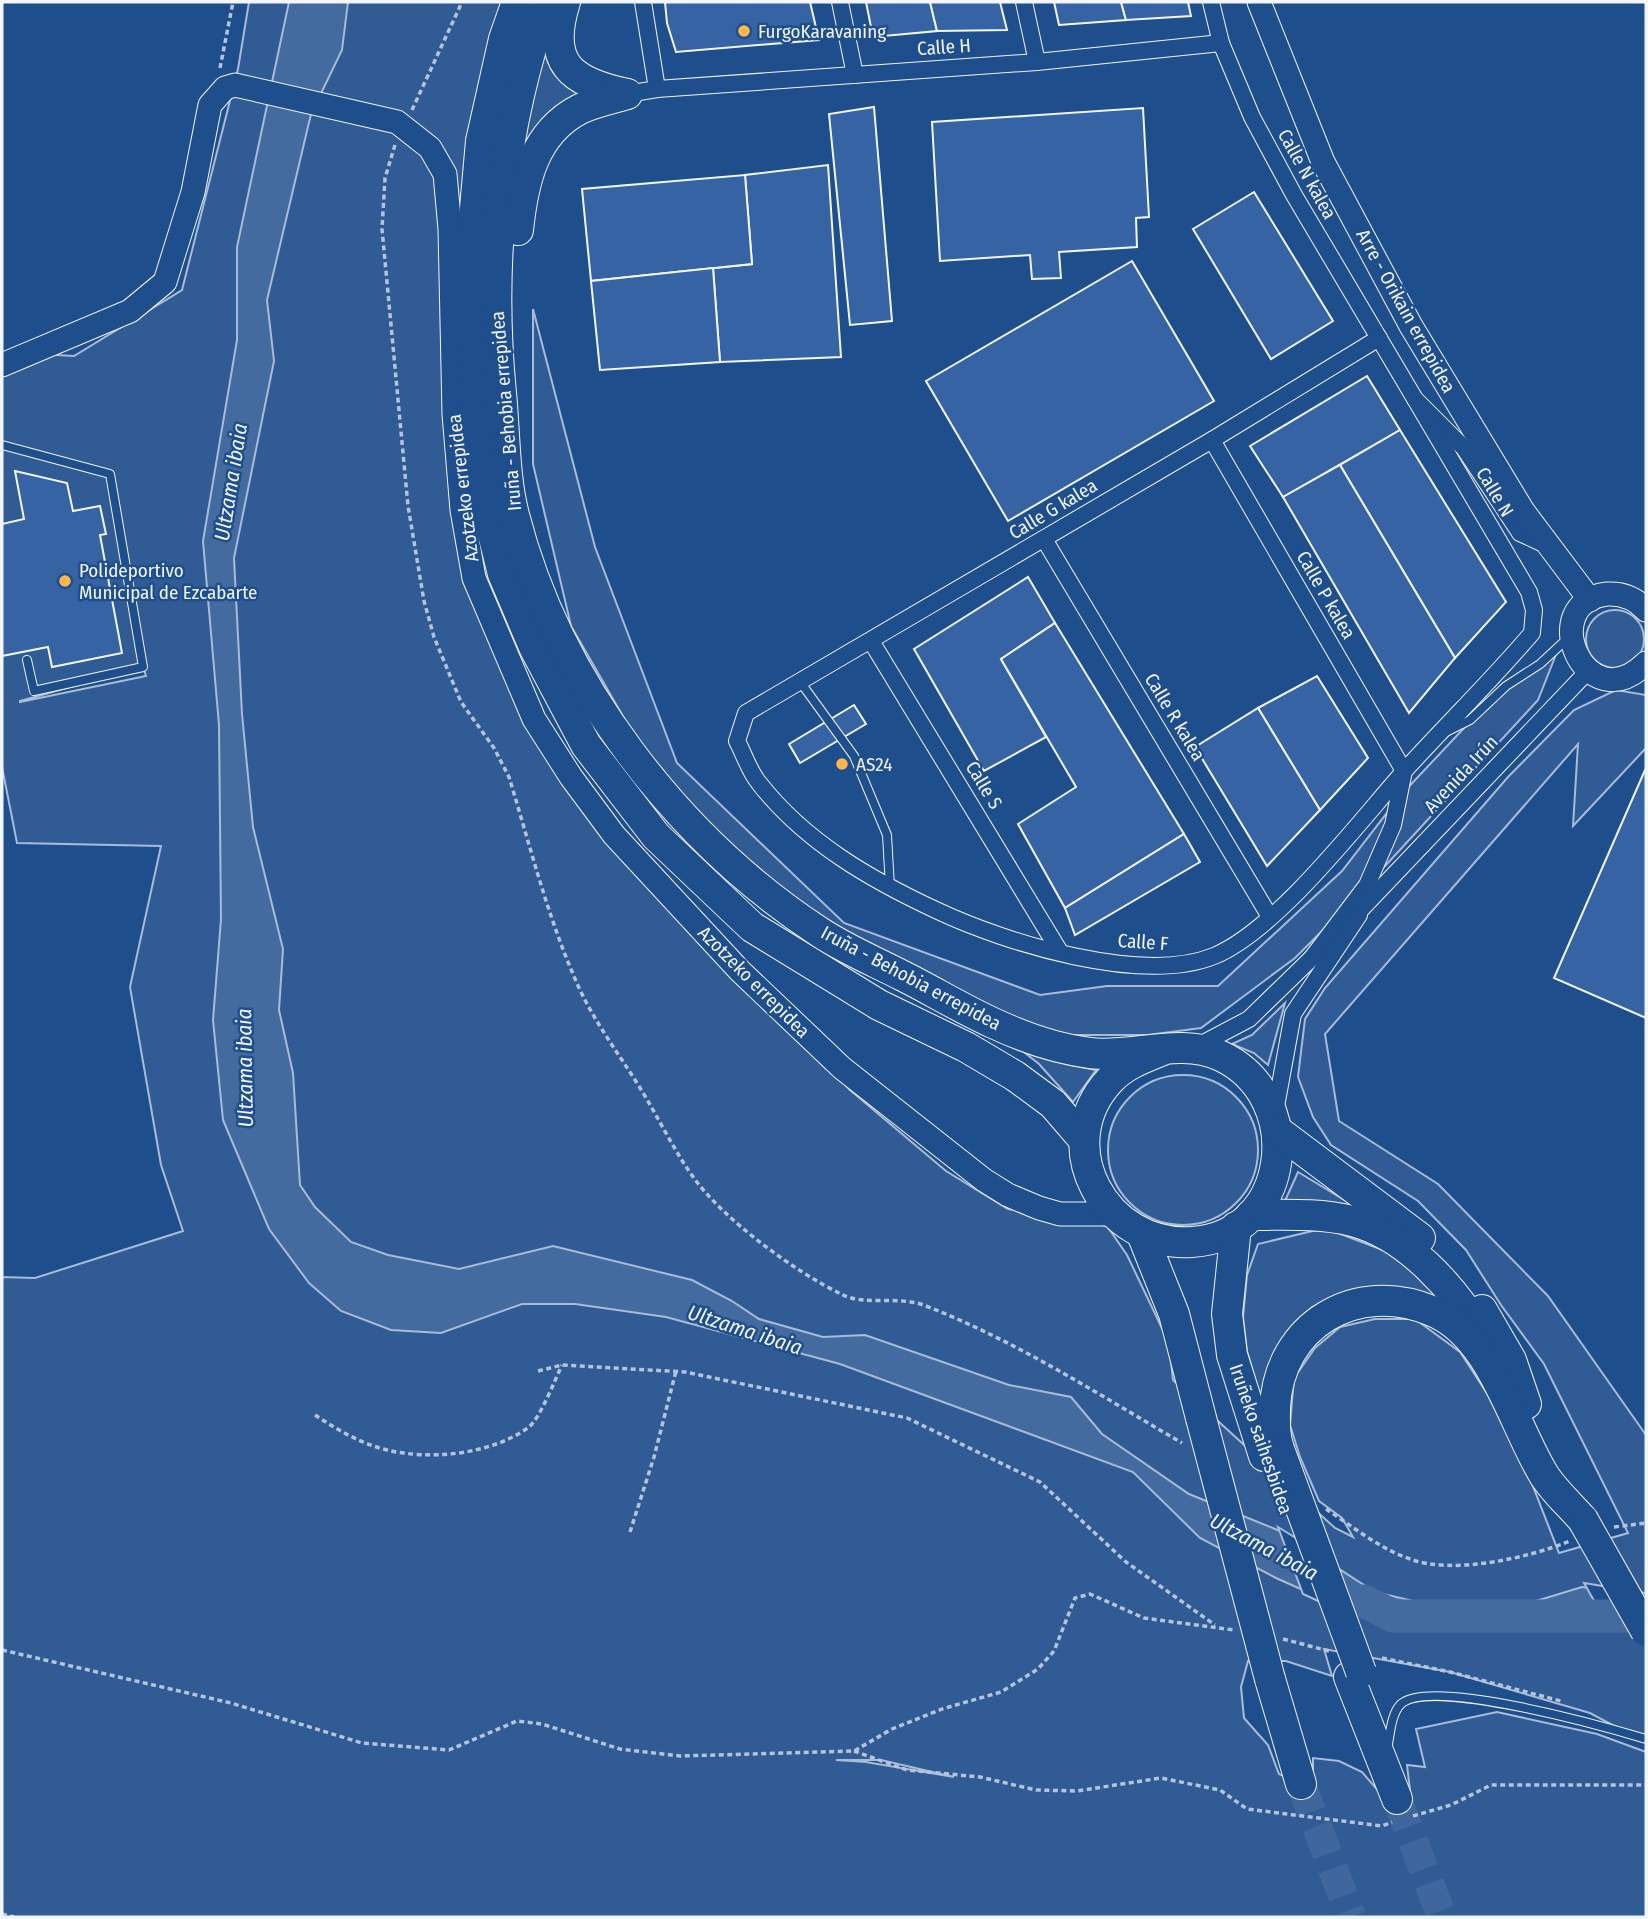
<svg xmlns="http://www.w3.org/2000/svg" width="1648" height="1919" viewBox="0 0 1648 1919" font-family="'Fira Sans Condensed',sans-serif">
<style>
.built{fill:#305b95;stroke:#a8bbd7;stroke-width:2;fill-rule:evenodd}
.water{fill:#446ba0;stroke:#a8bbd7;stroke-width:2}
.pier{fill:#1f4e8c;stroke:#a8bbd7;stroke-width:2}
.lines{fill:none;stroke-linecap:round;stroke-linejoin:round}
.river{stroke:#446ba0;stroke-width:33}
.building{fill:#3563a3;stroke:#f2f6ff;stroke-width:2}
.highway-tunnel{stroke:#3f679d;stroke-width:30;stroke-dasharray:30 15;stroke-linecap:butt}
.lane-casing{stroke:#f2f6ff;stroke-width:10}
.street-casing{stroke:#f2f6ff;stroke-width:18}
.secondary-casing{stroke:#f2f6ff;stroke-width:25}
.highway-casing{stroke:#f2f6ff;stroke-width:32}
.path{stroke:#b3c4dc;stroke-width:3.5;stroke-dasharray:5 3.5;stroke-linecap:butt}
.lane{stroke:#1f4e8c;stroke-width:8}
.street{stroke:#1f4e8c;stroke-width:16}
.secondary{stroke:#1f4e8c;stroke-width:23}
.highway{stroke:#1f4e8c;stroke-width:30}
.highway-bridge-casing{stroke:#f2f6ff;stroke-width:32;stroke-linecap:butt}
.highway-bridge{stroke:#1f4e8c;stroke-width:30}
.poi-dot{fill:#ffb74d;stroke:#1f4e8c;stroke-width:2.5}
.labels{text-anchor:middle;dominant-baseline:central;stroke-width:5;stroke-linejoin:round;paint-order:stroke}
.poi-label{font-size:19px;fill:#f2f6ff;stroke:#1f4e8c;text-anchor:start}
.street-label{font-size:19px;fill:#f2f6ff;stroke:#1f4e8c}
.water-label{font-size:21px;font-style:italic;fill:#f2f6ff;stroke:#1f4e8c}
</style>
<rect width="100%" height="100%" fill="#1f4e8c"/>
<g class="built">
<path d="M249,2H516L474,578L571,777L736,967L850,1090L946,1171L1008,1209L1107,1226L1127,1255L1169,1343L1173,1380L1335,1528L1353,1537L1342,1518L1319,1501L1300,1457L1290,1425L1294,1378L1315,1348L1340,1327L1375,1319H1415L1460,1352L1511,1430L1559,1553L1628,1533L1544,1364L1501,1305L1466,1250L1418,1201L1331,1145L1313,1117L1298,1077L1305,1019L1325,988L1508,777L1574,710L1616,690L1646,695V748L1573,826L1578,744L1325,1034L1339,1121L1438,1184L1548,1296L1646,1435V1743L1590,1713L1450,1672L1324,1649L1332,1676L1286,1661H1248L1241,1687L1244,1718L1268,1745L1279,1774L1301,1784L1313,1776V1758L1339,1761L1362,1772L1387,1801L1410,1790L1407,1765L1425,1767L1416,1729L1497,1712L1597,1734L1646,1752V1917H2V1277L35,1278L183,1231L161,1165L130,987L161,846L17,843L2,767V352L74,356L182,290L238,69ZM143,667L146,676L20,702V701ZM836,1760H881L954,1777L866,1762Z"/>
<path d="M549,25L589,96L516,171Z"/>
<path d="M533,309L595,547L677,763L844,923L1040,995L1107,986H1218L1342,871L1400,796L1498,692L1559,647L1538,700L1363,890L1295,958L1201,1028L1148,1035H1050L975,1003L835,927L706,832L632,732L571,626L533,464Z"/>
<circle cx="1615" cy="639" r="29"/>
<path d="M1285,1003L1268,1065L1254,1053L1232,1044L1252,1035Z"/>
<path d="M1020,1049L1071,1065L1096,1070L1073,1102L1039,1064Z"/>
<circle cx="1183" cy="1150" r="75"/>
<path d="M1298,1172L1356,1207L1284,1203Z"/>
<path d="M1325,1228L1388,1252L1422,1276L1441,1303L1357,1291L1312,1307L1279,1344L1264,1409L1247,1351L1243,1317L1247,1275L1258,1244Z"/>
</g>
<path class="water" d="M289,2H348L342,50L311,114L267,300L274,361L234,558L242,714L253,827L283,949L279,1010L293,1073L300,1185L315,1207L351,1242L388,1255L459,1269L553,1246L692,1280L732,1301L759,1319L823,1337L865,1335L1009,1385L1071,1397L1102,1434L1189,1494L1280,1531L1375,1592L1413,1601H1536L1582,1587L1646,1596V1616H1406L1379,1624L1276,1578L1200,1538L1133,1472L840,1364L666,1317L575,1304H522L441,1333L391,1330L341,1311L309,1283L269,1229L223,1120L213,1020L221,919L219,725L203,541L237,340V247Z"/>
<g class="pier">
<path d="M1278,1527L1333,1561L1355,1618L1303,1594Z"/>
<path d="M1584,1583L1646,1593V1620H1605Z"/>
</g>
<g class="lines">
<path class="river" d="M1364,1601L1393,1616H1646"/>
</g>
<g class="building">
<path d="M665,2H810L819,40L676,52L667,23Z"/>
<path d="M866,2H930L937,31L873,37Z"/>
<path d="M930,2H1000L1007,30L937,31Z"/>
<path d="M1054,2H1121L1126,20L1059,25Z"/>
<path d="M1121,2H1188L1191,16L1126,20Z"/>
<path d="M874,107L892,321L850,325L829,114Z"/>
<path d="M1143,108L1149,217L1136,218L1137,247L1059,252L1061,278L1032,279L1030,255L940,261L932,122Z"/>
<path d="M828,165L841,357L720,362L713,268L752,264L745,175Z"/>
<path d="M745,175L752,264L591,281L582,189Z"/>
<path d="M1254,192L1333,321L1271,359L1193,229Z"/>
<path d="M1132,261L1214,401L1008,521L926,381Z"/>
<path d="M713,268L720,362L600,370L591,281Z"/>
<path d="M1367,376L1400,430L1283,497L1250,446Z"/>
<path d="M1400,430L1506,602L1455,658L1340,465Z"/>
<path d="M1340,465L1455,658L1409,713L1283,497Z"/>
<path d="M15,471L67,483L73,511L100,506L106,534L100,535L122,653L52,667L48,647L2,656V524L24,519Z"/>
<path d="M1028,577L1055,623L1001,659L1046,737L984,771L914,649Z"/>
<path d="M1055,623L1184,834L1065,908L1018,824L1076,787L1001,659Z"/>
<path d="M1317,676L1368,758L1320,810L1258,708Z"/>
<path d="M854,705L866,724L800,763L789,744Z"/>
<path d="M1258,708L1320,810L1267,866L1195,747Z"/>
<path d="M1645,770L1646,771V1018L1554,978Z"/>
<path d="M1184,834L1200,862L1075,935L1065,908Z"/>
</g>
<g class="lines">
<g class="highway-tunnel">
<path d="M1301,1784L1351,1917"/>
<path d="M1397,1799L1442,1917"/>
</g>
<defs>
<g id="lane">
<path d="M2,445L110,474L143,667L34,691L27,660"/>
<path d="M801,683L854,756L887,835L890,887"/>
<path d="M1444,733L1470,720L1506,686L1540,664L1568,638"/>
<path d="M1387,1749C1390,1736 1391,1713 1401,1704C1431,1677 1606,1727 1646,1739"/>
</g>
<g id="street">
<path d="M643,2L657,89"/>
<path d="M840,2L855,75"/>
<path d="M1024,2L1037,62"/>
<path d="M1211,2L1221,43L1252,117L1294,195L1415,399L1464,448L1520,533L1546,545"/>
<path d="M627,94L657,89L1037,62L1221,43"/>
<path d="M1379,338L1212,440L746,713L737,741C744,754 749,771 759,783C805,842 871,880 938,911C1006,943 1142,985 1214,956C1277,930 1359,822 1406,769C1448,723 1492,680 1532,633L1534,610L1529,592L1415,399"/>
<path d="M1212,440L1404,771L1393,825L1367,885L1311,959"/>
<path d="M1044,539L1270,917"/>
<path d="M871,641L1060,952"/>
<path d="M1349,922L1588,671"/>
<path d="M1196,1047L1249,1019L1318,952"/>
<path d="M1275,1112L1293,1014L1359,915"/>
</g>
<g id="secondary">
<path d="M1259,2L1323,162L1411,326L1523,511L1590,600"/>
<path d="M2,365L130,311L165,282L193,192L210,105L225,88L235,85L397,122L430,148L445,174L450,229L454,414L462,510L474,578L534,719L571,777L614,835L740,971L842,1068L984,1180L1008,1195L1039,1208L1060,1214H1113"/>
<path d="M1646,610C1636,599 1623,593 1607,594C1535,602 1585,723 1646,663"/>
</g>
<g id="highway">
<path d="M517,2L504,39L481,141L472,242V344L481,486L503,574L534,647L586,745L656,836L752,927L879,1005L966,1047L1015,1076L1053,1104L1084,1140"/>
<path d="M546,2C502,127 488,261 501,393C505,433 504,477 514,515C557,683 677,839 821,933C847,950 876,962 903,976C933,991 962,1009 993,1023C1023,1037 1057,1049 1090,1053C1132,1058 1181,1037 1221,1056C1308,1097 1291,1236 1192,1242C1105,1248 1049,1145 1110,1080C1125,1064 1144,1058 1163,1050"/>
<path d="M565,2C546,63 570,82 627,94"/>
<path d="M518,230C523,183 533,133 580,109C595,102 612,99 627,94"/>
<path d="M1279,1132L1420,1238"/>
<path d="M1251,1215C1284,1215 1320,1213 1352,1221C1407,1235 1455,1289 1482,1336"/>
<path d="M1236,1227L1227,1314L1232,1355L1264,1456"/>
<path d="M1142,1234L1174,1314L1201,1418"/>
<path d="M1482,1310L1511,1360L1526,1404"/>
<path d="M1279,1449C1274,1434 1275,1422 1275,1407C1279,1325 1356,1279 1432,1311C1492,1335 1513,1425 1544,1475C1554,1491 1571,1506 1583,1520"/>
<path d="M1349,1677L1397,1799"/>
<path d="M1270,1679L1301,1784"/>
</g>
</defs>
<use href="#lane" class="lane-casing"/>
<use href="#street" class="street-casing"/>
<use href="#secondary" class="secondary-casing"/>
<use href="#highway" class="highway-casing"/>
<g class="path">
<path d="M220,68L233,2"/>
<path d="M412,110L462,2"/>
<path d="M395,145L385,178L382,229L408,506L424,601L434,637L461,702L494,748L509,777C529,842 546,911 573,974C589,1014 614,1047 637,1083C656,1113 671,1145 691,1174C721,1218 795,1272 843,1295C865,1306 900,1295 926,1306C1016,1341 1098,1394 1182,1443"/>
<path d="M538,1371L562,1365L685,1372L907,1418L1040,1482L1126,1562L1215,1625"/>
<path d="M315,1415C336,1429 358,1442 383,1449C428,1461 491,1455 529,1427C540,1418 555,1380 562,1365"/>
<path d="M1326,1509C1352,1526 1380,1549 1410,1559C1453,1575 1528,1558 1570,1541"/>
<path d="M1614,1527L1646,1523"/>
<path d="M630,1532L654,1457L676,1371"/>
<path d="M1283,1639L1329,1651"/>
<path d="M2,1650L231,1703L362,1743L449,1750L517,1721L542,1724L620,1749L680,1756L854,1751L892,1729L942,1709L1001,1692L1038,1669L1054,1651L1075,1598L1090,1594L1144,1618L1234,1630"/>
<path d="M1382,1658L1450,1672L1561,1701"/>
<path d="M854,1751L907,1770L980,1777L1036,1790L1077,1791L1161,1778L1220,1790L1247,1809L1382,1826L1392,1822"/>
<path d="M1413,1816L1451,1805L1491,1785H1646"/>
<path d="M2,1914L14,1917"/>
</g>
<use href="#lane" class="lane"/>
<use href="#street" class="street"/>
<use href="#secondary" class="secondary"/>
<use href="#highway" class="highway"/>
<defs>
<g id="highway-bridge">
<path d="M1201,1418L1270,1679"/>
<path d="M1279,1449L1361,1672"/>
<path d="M1583,1520L1646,1631"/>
</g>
</defs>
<use href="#highway-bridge" class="highway-bridge-casing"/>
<use href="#highway-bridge" class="highway-bridge"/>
</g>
<g class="poi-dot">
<circle cx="744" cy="31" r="7"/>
<circle cx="65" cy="581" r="7"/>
<circle cx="842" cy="764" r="7"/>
</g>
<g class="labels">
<g class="poi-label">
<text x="758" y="31">FurgoKaravaning</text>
<text x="79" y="570">Polideportivo<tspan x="79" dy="22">Municipal de Ezcabarte</tspan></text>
<text x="856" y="764">AS24</text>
</g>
<g class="street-label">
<text transform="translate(944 47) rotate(-4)">Calle H</text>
<text transform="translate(1307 174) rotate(61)">Calle N kalea</text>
<text transform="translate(1406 311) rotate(61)">Arre - Orikain errepidea</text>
<text transform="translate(506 411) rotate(-95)">Iruña - Behobia errepidea</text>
<text transform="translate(463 488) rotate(-97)">Azotzeko errepidea</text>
<text transform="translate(1495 492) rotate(59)">Calle N</text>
<text transform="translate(1053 509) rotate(-31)">Calle G kalea</text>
<text transform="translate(1326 595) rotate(60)">Calle P kalea</text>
<text transform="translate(1175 717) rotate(59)">Calle R kalea</text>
<text transform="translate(1461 774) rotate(-47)">Avenida Irún</text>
<text transform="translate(984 785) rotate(59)">Calle S</text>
<text transform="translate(1143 942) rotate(4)">Calle F</text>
<text transform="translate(911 978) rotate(28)">Iruña - Behobia errepidea</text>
<text transform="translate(754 982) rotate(45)">Azotzeko errepidea</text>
<text transform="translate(1261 1439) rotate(71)">Iruñeko saihesbidea</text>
</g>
<g class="water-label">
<text transform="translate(231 482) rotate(-81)">Ultzama ibaia</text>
<text transform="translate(245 1068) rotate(-91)">Ultzama ibaia</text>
<text transform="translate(745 1330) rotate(18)">Ultzama ibaia</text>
<text transform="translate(1264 1547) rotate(28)">Ultzama ibaia</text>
</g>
</g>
<rect width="1648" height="1919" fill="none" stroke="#f2f6ff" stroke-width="7"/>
</svg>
